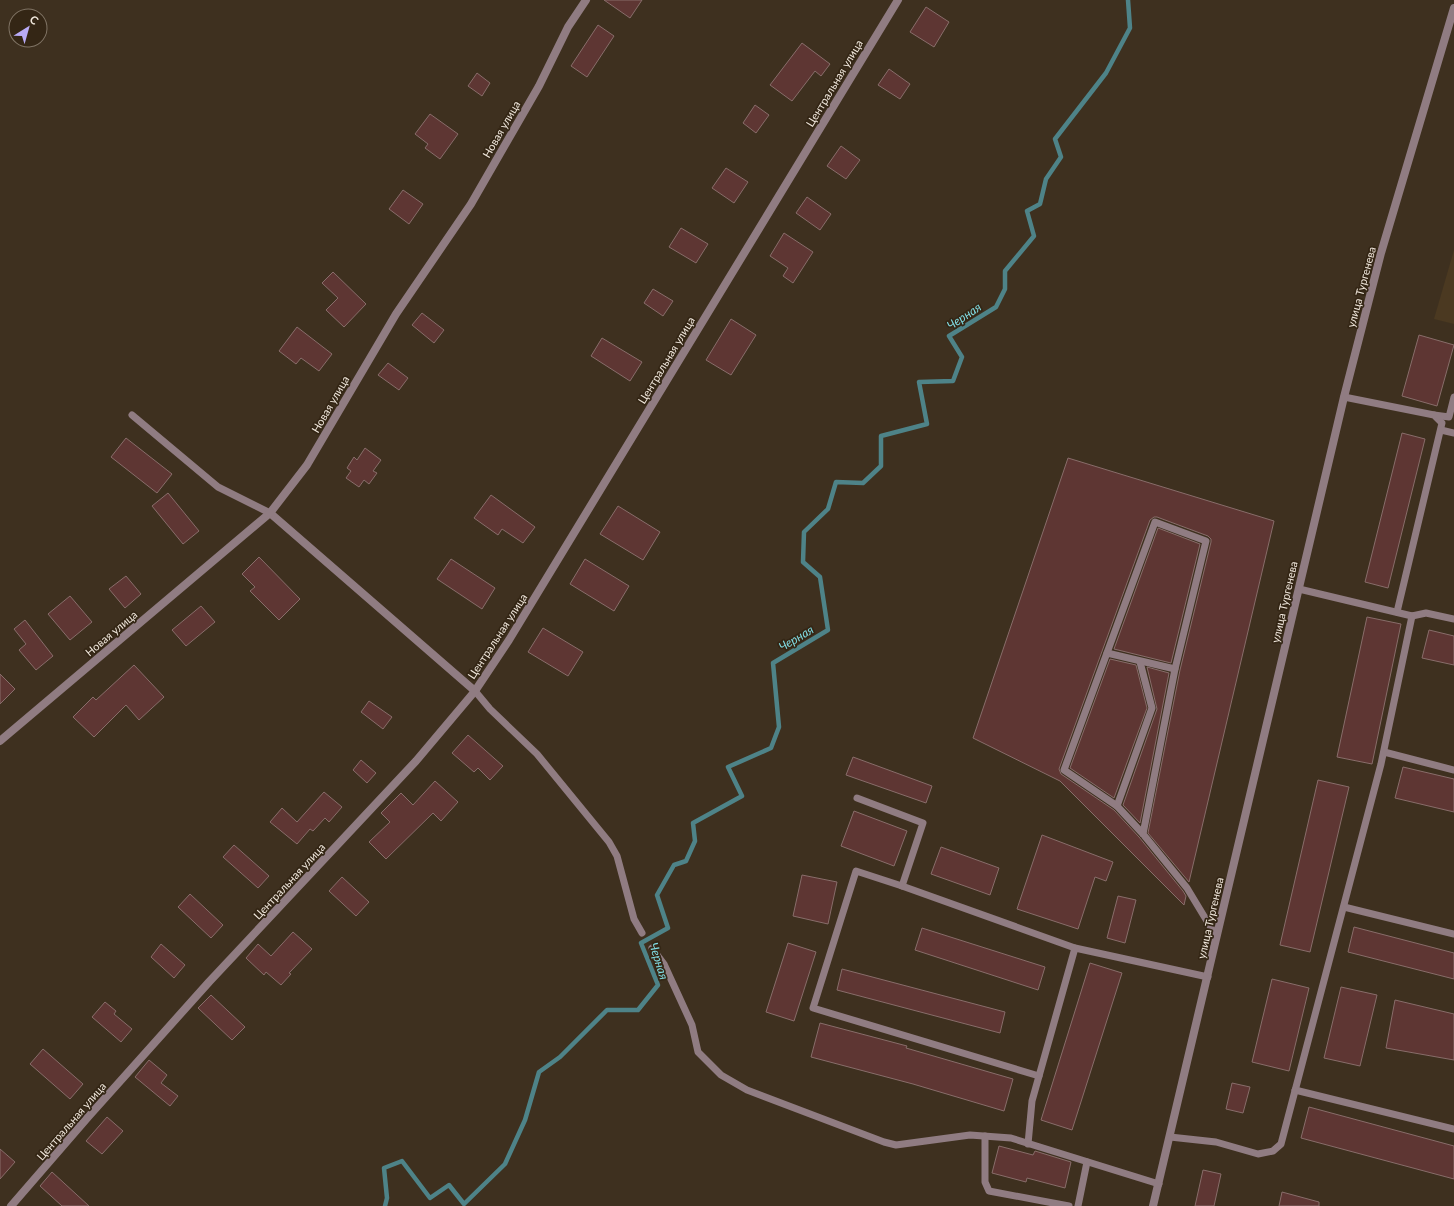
<svg xmlns="http://www.w3.org/2000/svg" width="1454" height="1206" viewBox="0 0 1454 1206" font-family="Lato,sans-serif">
<style>
.built{fill:#4b3921}
.lines{fill:none;stroke-linecap:round;stroke-linejoin:round}
.stream{stroke:#4e8388;stroke-width:4.5}
.building{fill:#5e3633;stroke:#886d6a}
.service{stroke:#907c82;stroke-width:7}
.minor{stroke:#907c82;stroke-width:8}
.tertiary{stroke:#907c82;stroke-width:8}
.labels{text-anchor:middle;dominant-baseline:central;stroke-width:3.5;stroke-linejoin:round;paint-order:stroke}
.street-label{font-size:11px;fill:#f1e8dd;stroke:#342615}
.water-label{font-size:12px;font-style:italic;fill:#81dce3;stroke:#342615}
</style>
<rect width="100%" height="100%" fill="#3e301f"/>
<path class="built" d="M1454,250V324L1434,319Z"/>
<g class="lines">
<path class="stream" d="M385,1206L387,1198L384,1168L402,1161L430,1198L449,1185L464,1204L505,1164L525,1120L539,1072L560,1057L607,1010H638L658,985L641,943L668,928L657,895L674,865L686,861L695,841L693,823L742,796L728,767L771,748L779,727L773,663L828,630L820,577L803,562L804,532L828,509L836,482L863,483L881,466V436L927,424L919,382L953,381L962,357L949,336L996,307L1005,289V271L1034,236L1027,211L1040,204L1046,179L1061,157L1055,139L1106,73L1130,28L1128,0"/>
</g>
<g class="building">
<path d="M604,0H642L630,18Z"/>
<path d="M926,7L949,22L934,47L910,32Z"/>
<path d="M598,25L614,36L587,77L571,66Z"/>
<path d="M802,43L830,64L821,76L815,71L792,101L770,85Z"/>
<path d="M889,69L910,84L900,99L878,85Z"/>
<path d="M477,73L490,83L482,96L468,86Z"/>
<path d="M755,105L769,115L756,133L743,123Z"/>
<path d="M430,114L458,134L440,159L425,148L428,144L415,134Z"/>
<path d="M841,146L860,160L846,179L827,166Z"/>
<path d="M726,168L748,182L734,203L712,188Z"/>
<path d="M403,190L423,204L409,224L389,209Z"/>
<path d="M807,197L831,214L820,230L796,213Z"/>
<path d="M681,228L708,244L696,263L669,247Z"/>
<path d="M784,233L813,252L793,283L783,276L788,268L770,256Z"/>
<path d="M333,272L366,304L344,327L326,310L338,298L322,283Z"/>
<path d="M653,289L673,301L663,316L644,303Z"/>
<path d="M422,313L444,330L434,343L412,325Z"/>
<path d="M731,319L756,335L731,375L706,360Z"/>
<path d="M297,327L332,354L319,371L301,358L296,364L279,351Z"/>
<path d="M1419,335L1454,345L1437,406L1402,396Z"/>
<path d="M602,338L642,362L630,381L591,356Z"/>
<path d="M388,363L408,378L399,390L378,375Z"/>
<path d="M1402,433L1425,439L1388,588L1365,582Z"/>
<path d="M126,438L172,474L157,493L111,457Z"/>
<path d="M365,448L381,460L373,471L377,473L369,484L364,480L359,487L346,478L351,471L347,468L354,457L357,460Z"/>
<path d="M1068,458L1274,521L1189,882L1148,833L1180,670L1211,542V539L1208,536L1157,517H1154L1150,520L1059,769L1061,774L1114,810L1139,837L1183,891L1186,896L1184,905L1060,781L973,738Z"/>
<path d="M168,493L199,531L183,544L152,506Z"/>
<path d="M491,495L535,527L523,543L502,529L498,535L474,518Z"/>
<path d="M618,506L660,532L643,560L600,534Z"/>
<path d="M1158,528L1200,544L1171,663L1114,649Z"/>
<path d="M259,557L300,599L279,620L250,591L255,587L242,574Z"/>
<path d="M451,559L495,588L482,609L437,579Z"/>
<path d="M585,559L629,586L614,611L570,584Z"/>
<path d="M126,576L141,594L125,608L109,589Z"/>
<path d="M70,596L92,622L70,640L48,614Z"/>
<path d="M201,606L215,622L186,646L172,630Z"/>
<path d="M1367,617L1401,624L1372,764L1337,757Z"/>
<path d="M25,620L53,656L36,670L19,650L26,644L14,629Z"/>
<path d="M543,628L583,652L568,676L528,652Z"/>
<path d="M1429,630L1454,636V665L1422,658Z"/>
<path d="M1110,659L1136,665L1147,708L1114,798L1070,768Z"/>
<path d="M134,665L164,697L139,720L126,705L94,737L73,717L93,697L96,700Z"/>
<path d="M1147,667L1169,673L1140,823L1123,805L1157,709Z"/>
<path d="M0,674L15,689L0,704Z"/>
<path d="M369,701L392,717L383,729L361,712Z"/>
<path d="M468,735L503,766L490,780L478,768L474,772L452,753Z"/>
<path d="M853,757L932,786L926,803L846,775Z"/>
<path d="M361,760L376,773L367,783L353,770Z"/>
<path d="M1403,767L1454,779V812L1395,798Z"/>
<path d="M1318,780L1349,787L1310,952L1280,945Z"/>
<path d="M435,781L458,802L441,821L433,813L386,859L369,842L390,822L381,813L401,793L413,805Z"/>
<path d="M324,792L342,807L329,822L325,818L313,831L310,829L297,844L270,822L282,808L297,822Z"/>
<path d="M854,811L907,831L894,866L841,846Z"/>
<path d="M1042,835L1113,862L1106,881L1095,877L1078,929L1017,909Z"/>
<path d="M234,845L269,876L258,888L223,857Z"/>
<path d="M941,847L999,868L990,895L931,874Z"/>
<path d="M802,875L837,882L828,924L793,916Z"/>
<path d="M342,877L369,902L356,916L329,891Z"/>
<path d="M190,894L223,925L211,938L178,907Z"/>
<path d="M1118,896L1136,900L1125,943L1107,938Z"/>
<path d="M1354,927L1454,953V979L1348,952Z"/>
<path d="M922,928L1045,967L1038,990L915,950Z"/>
<path d="M293,932L312,949L289,973L291,974L281,985L266,972L264,975L246,958L258,944L271,956Z"/>
<path d="M788,943L816,952L794,1021L766,1012Z"/>
<path d="M161,944L185,965L174,978L151,957Z"/>
<path d="M1090,963L1122,973L1072,1130L1041,1120Z"/>
<path d="M842,969L1005,1012L1000,1033L837,990Z"/>
<path d="M1272,979L1309,988L1289,1071L1252,1062Z"/>
<path d="M1341,987L1377,995L1360,1066L1324,1058Z"/>
<path d="M211,995L245,1027L232,1040L198,1008Z"/>
<path d="M1395,1000L1454,1014V1060L1386,1048Z"/>
<path d="M105,1002L116,1011L114,1014L132,1029L121,1042L92,1017Z"/>
<path d="M820,1023L907,1046L906,1048L1013,1079L1004,1111L913,1084L811,1057Z"/>
<path d="M43,1049L83,1084L70,1099L30,1064Z"/>
<path d="M149,1060L167,1075L161,1083L178,1096L170,1106L135,1077Z"/>
<path d="M1232,1083L1250,1087L1243,1113L1226,1109Z"/>
<path d="M1309,1107L1454,1146V1179L1301,1138Z"/>
<path d="M107,1117L123,1131L102,1154L86,1141Z"/>
<path d="M999,1146L1033,1155L1035,1151L1071,1162L1065,1188L1027,1178L1026,1182L992,1173Z"/>
<path d="M0,1149L15,1162L0,1179Z"/>
<path d="M1203,1170L1221,1174L1214,1206H1195Z"/>
<path d="M52,1172L89,1206H62L40,1186Z"/>
<path d="M1282,1192L1319,1202V1206H1279Z"/>
</g>
<g class="lines">
<g class="service">
<path d="M1344,397L1434,415L1442,423L1397,612"/>
<path d="M132,415L218,487L270,513"/>
<path d="M1434,415L1449,417L1454,397"/>
<path d="M1441,430L1454,433"/>
<path d="M1299,589L1412,616L1426,613L1454,619"/>
<path d="M1107,653L1175,669"/>
<path d="M475,691L490,709L537,754L609,842L617,856L634,919L642,933"/>
<path d="M1384,752L1454,770"/>
<path d="M857,798L923,823L902,886"/>
<path d="M1117,806L1152,708L1140,662"/>
<path d="M1143,834L1175,669L1206,541L1155,522L1064,770L1117,806L1143,834L1187,888L1216,936"/>
<path d="M1344,907L1454,934"/>
<path d="M652,948L664,964L692,1025L698,1052L721,1075L747,1090L884,1142L896,1145L970,1135L1011,1138L1159,1184"/>
<path d="M1039,1076L813,1008L856,871L902,886L1075,948L1208,977"/>
<path d="M1295,1090L1454,1129"/>
<path d="M985,1136V1182L989,1191L1069,1206"/>
<path d="M1170,1137L1216,1142L1258,1154L1273,1151L1281,1144L1381,764L1412,616"/>
<path d="M1028,1144L1032,1101L1075,948"/>
<path d="M1078,1206L1087,1162"/>
</g>
<g class="minor">
<path d="M270,513L475,691"/>
<path d="M0,741L270,513L307,465L396,314L471,204L539,86L568,27L586,0"/>
<path d="M11,1206L89,1116L209,982L416,761L475,691L509,640L898,0"/>
</g>
<path class="tertiary" d="M1153,1206L1344,397L1381,253L1454,8"/>
</g>
<g class="labels">
<g class="street-label">
<text transform="translate(834 83) rotate(-59)">Центральная улица</text>
<text transform="translate(501 129) rotate(-60)">Новая улица</text>
<text transform="translate(1361 287) rotate(-75)">улица Тургенева</text>
<text transform="translate(666 360) rotate(-59)">Центральная улица</text>
<text transform="translate(330 404) rotate(-60)">Новая улица</text>
<text transform="translate(1284 602) rotate(-77)">улица Тургенева</text>
<text transform="translate(111 633) rotate(-40)">Новая улица</text>
<text transform="translate(497 636) rotate(-57)">Центральная улица</text>
<text transform="translate(289 881) rotate(-47)">Центральная улица</text>
<text transform="translate(1210 918) rotate(-77)">улица Тургенева</text>
<text transform="translate(71 1121) rotate(-49)">Центральная улица</text>
</g>
<g class="water-label">
<text transform="translate(964 316) rotate(-34)">Черная</text>
<text transform="translate(796 638) rotate(-31)">Черная</text>
<text transform="translate(659 961) rotate(73)">Черная</text>
</g>
</g>
<g transform="translate(28 28) rotate(37)"><circle r="19" fill="#342615" stroke="#807465"/>
<path d="M0-3L7 15L0 10L-7 15Z" fill="#b9abf7"/>
<text y="-6" font-size="11" font-weight="bold" text-anchor="middle" fill="#f1e8dd">С</text>
</g>
</svg>
